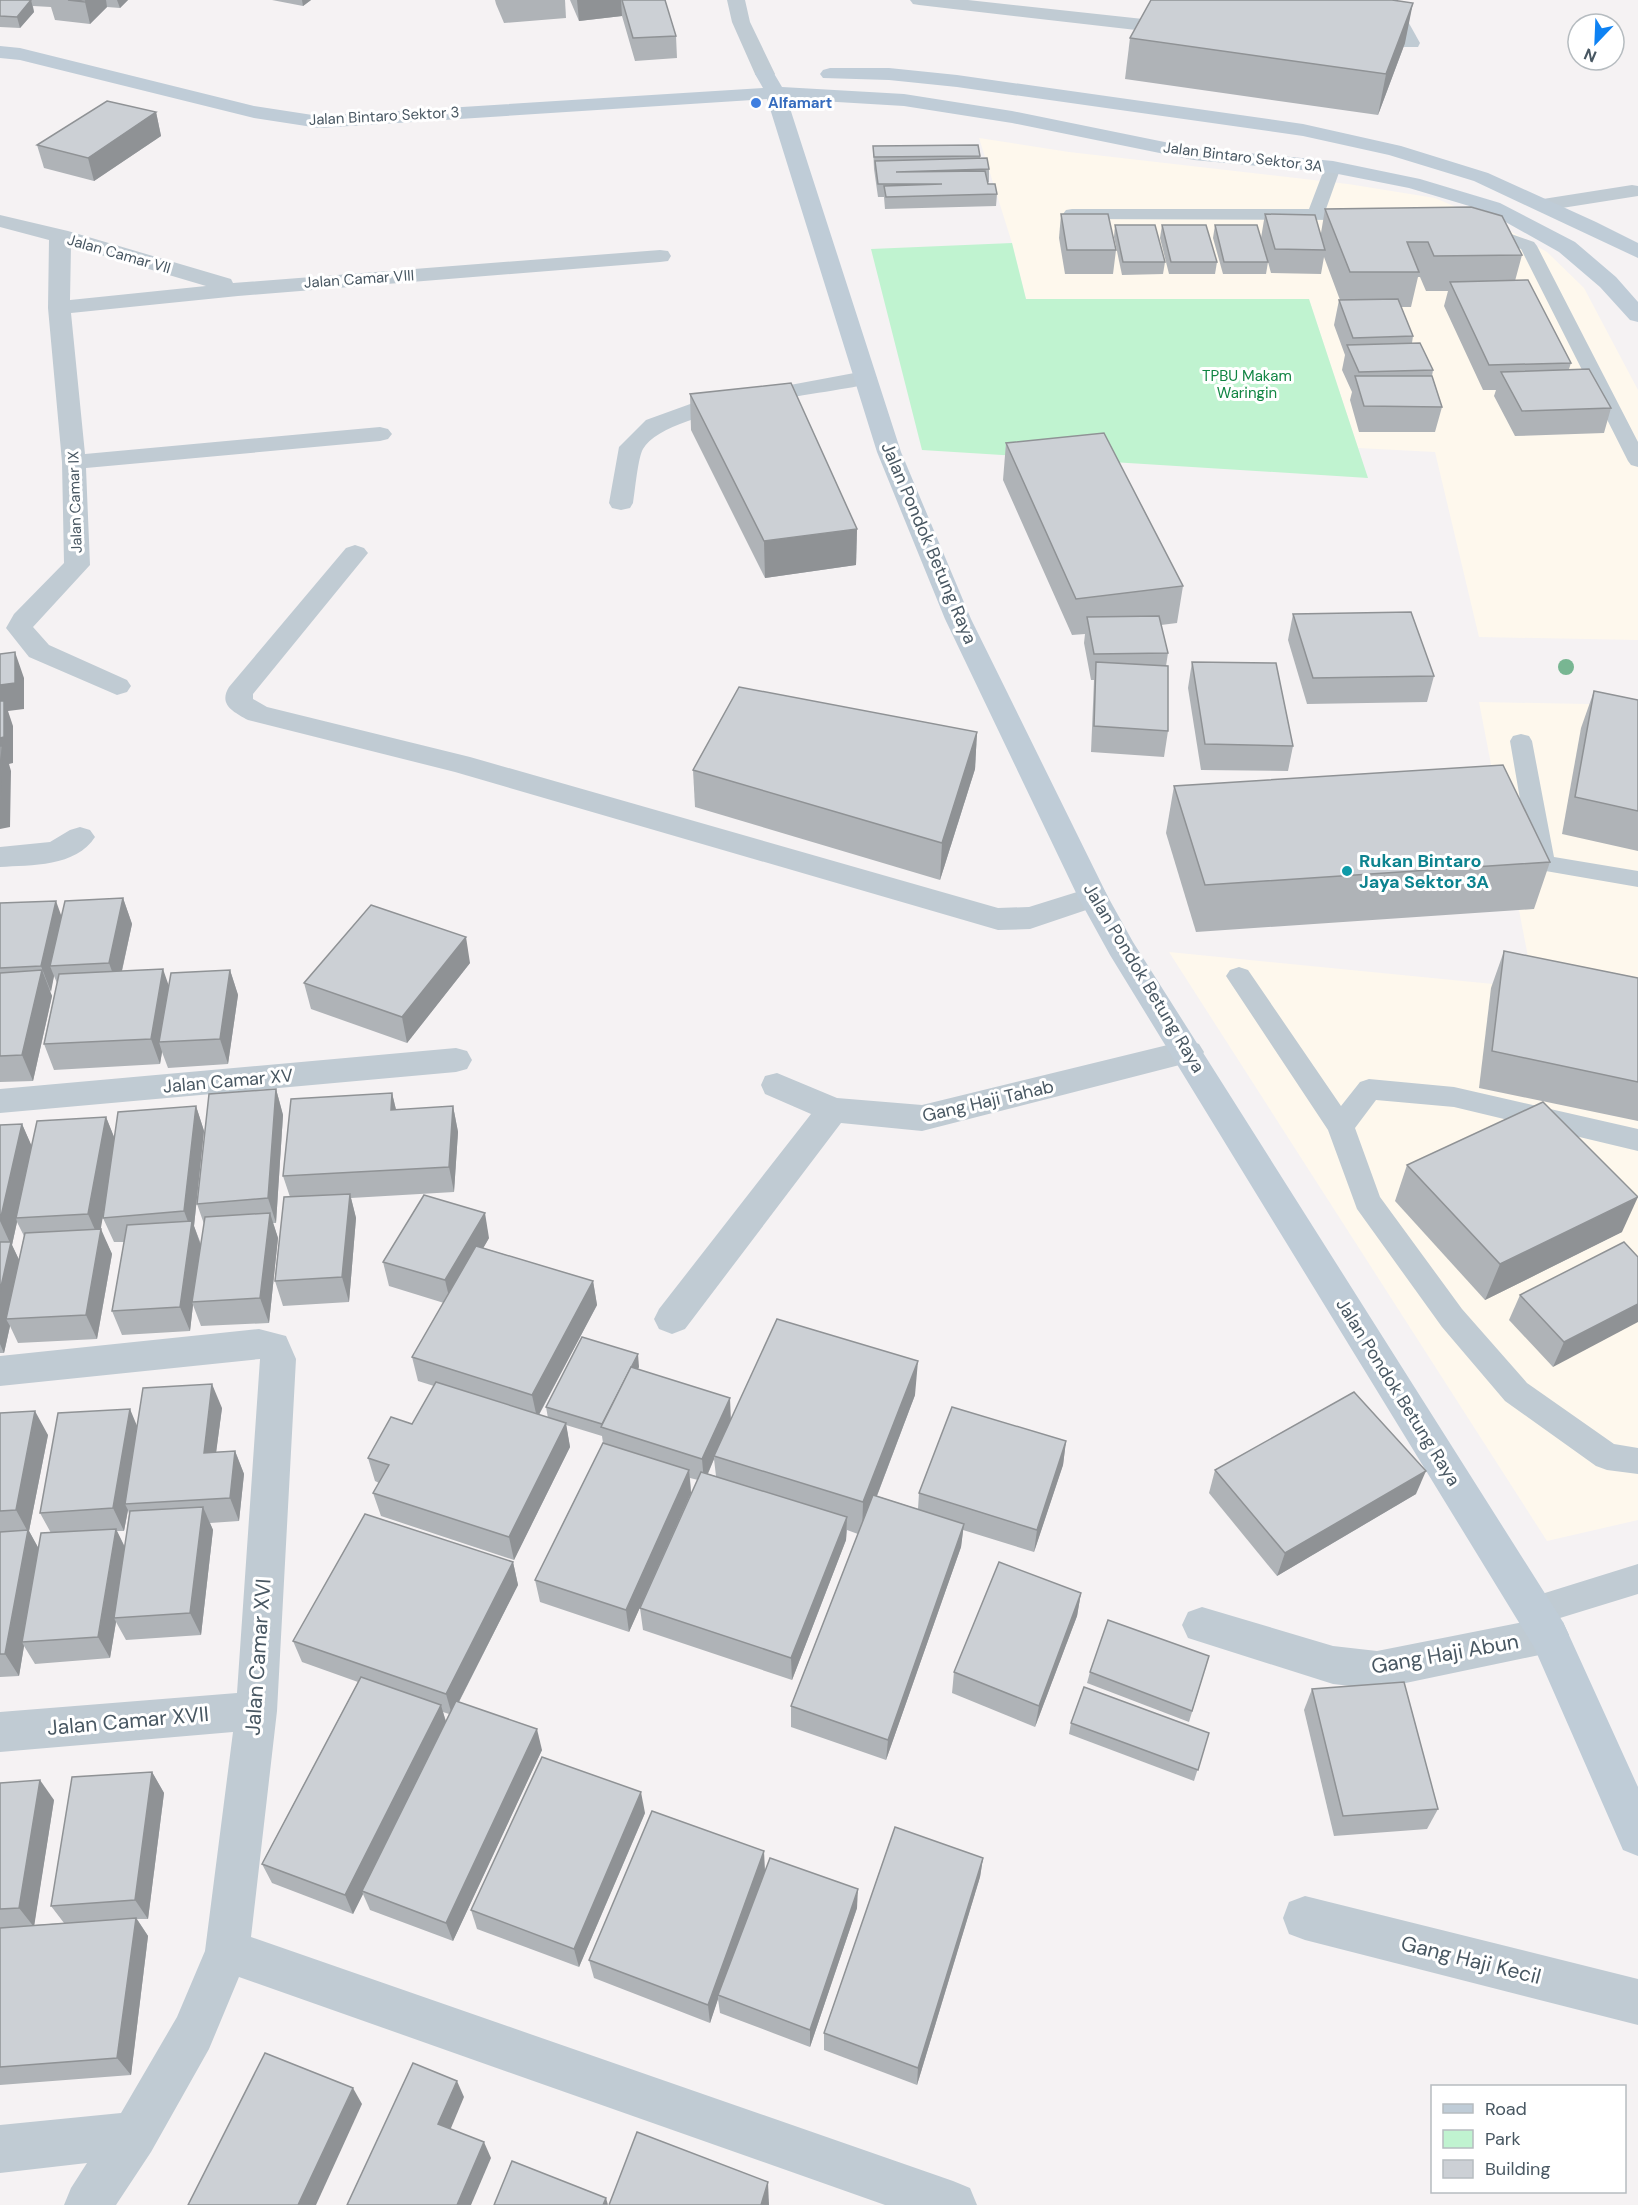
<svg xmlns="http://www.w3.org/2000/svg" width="1638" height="2205" viewBox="0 0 1638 2205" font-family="'DM Sans',sans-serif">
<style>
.commercial{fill:#fef8ed}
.green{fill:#c0f3d0}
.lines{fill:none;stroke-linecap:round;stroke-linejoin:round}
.service{fill:#c0cbd3;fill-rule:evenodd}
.minor{fill:#c0cbd3;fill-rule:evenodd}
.tertiary{fill:#c0cbd3;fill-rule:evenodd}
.secondary{fill:#bfccd7;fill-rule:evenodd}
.tree{fill:#78b692}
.wall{fill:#afb3b7;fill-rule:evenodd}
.shaded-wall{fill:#8f9295}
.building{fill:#ccd0d5;stroke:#8f9295;stroke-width:1.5}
.shop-dot{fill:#3f7fe0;stroke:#fff;stroke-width:2}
.culture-dot{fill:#0f9aa8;stroke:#fff;stroke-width:2}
.labels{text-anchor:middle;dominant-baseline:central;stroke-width:6;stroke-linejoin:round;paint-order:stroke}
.far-shop-label{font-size:15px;font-weight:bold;fill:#366cbe;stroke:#fff;text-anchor:start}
.far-street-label{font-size:15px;fill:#485762;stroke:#fff}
.far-park-label{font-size:15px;fill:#118543;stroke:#fff}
.street-label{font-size:18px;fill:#485762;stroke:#fff}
.culture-label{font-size:18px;font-weight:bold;fill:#0d838f;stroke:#fff;text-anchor:start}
.near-street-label{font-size:21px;fill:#485762;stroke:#fff}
</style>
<rect width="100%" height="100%" fill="#f5f2f3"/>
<g class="commercial">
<path d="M979,138L1069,152L1348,184L1435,198L1503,227L1547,252L1584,288L1638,390V640L1479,637L1435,452L1358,448L1309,299H1026L1012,243Z"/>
<path d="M1479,702L1638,705V1520L1547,1541L1169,952L1534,988Z"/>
</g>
<path class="green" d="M1012,243L1026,299H1309L1368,478L922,450L871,249Z"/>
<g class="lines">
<g class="service">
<path d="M1333,162L1341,167L1326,209L1367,212L1370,216L1367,220L1072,219L1066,218L1063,214L1066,210L1072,209H1309L1325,167Z"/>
<path d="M1480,223L1534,242L1537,246L1638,442V467L1631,465L1628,461L1521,249L1474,232L1471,228L1474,224Z"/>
<path d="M1521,734L1529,736L1532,741L1554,857L1638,871V887L1534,869L1531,863L1510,741L1513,736Z"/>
<path d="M1239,967L1248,970L1341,1106L1360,1082L1369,1079L1454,1087L1638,1129V1151L1454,1107L1376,1100L1355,1128L1380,1197L1462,1309L1527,1383L1614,1444L1638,1448V1474L1607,1470L1596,1466L1505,1401L1442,1327L1357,1209L1328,1130L1226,976L1230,970Z"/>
<path d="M1638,1564V1594L1534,1626L1522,1622L1518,1611L1522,1600Z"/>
</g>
<g class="minor">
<path d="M910,0H968L1180,23L1187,25L1189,29L1187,33L1180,35L919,5L913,4Z"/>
<path d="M1378,0H1396L1420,43L1418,47H1404Z"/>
<path d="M1632,185L1638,186V196L1543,211L1536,209L1533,205L1536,201L1543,199Z"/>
<path d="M0,215L68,231L231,279L233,283L660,250L668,251L671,256L668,261L660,262L238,296L71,313L85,454L380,427L388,429L392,434L388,439L380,441L86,468L90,565L33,627L49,645L127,680L131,686L127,692L117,695L29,657L6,628L14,614L64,563L62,462L48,308L49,240L0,227ZM71,246L206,286L70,300Z"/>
<path d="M865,371L873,373L877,378L873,383C825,395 666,408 643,449C638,457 635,491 633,503L630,508L621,510L612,508L609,503L619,447L646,420L693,403Z"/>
<path d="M355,545L364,548L368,553L253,694V699L267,707L470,757L998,908L1029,907L1093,887L1104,890L1108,897L1104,904L1030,929L998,930L455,772L248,720C234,712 218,705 229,687L346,548Z"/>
<path d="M80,827L90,830L95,837C76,867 31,865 0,867V847L50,842L70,830Z"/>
<path d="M1188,1040L1199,1044L1204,1052L1199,1060L922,1131L841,1123L685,1329L672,1334L659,1329L654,1319L659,1309L811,1114L765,1094L761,1085L765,1076L777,1073L837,1098L922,1105Z"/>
<path d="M456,1048L467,1051L472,1060L467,1069L456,1072L0,1113V1089Z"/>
<path d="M259,1329L286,1336L296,1359L277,1711L251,1937L953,2181L970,2188L977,2205H885L239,1977L209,2049L151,2152L116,2205H64L71,2188L87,2163L0,2173V2125L121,2113L177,2017L205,1951L233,1732L0,1752V1712L237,1693L260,1359L0,1386V1356Z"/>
<path d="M1202,1607L1333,1646L1377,1651L1549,1617L1563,1622L1569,1635L1563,1648L1549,1653L1377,1689L1333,1684L1188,1638L1182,1625L1188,1612Z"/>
<path d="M1305,1896L1638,1979V2025L1305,1940L1289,1934L1283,1918L1289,1902Z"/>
</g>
<path class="tertiary" d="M727,0H745L750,22L775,74L772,78H758L755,74L732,22Z"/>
<g class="secondary">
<path d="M0,46L20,48L254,106L319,116L763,88L755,74L758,70H772L782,87L904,94L1012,111L1194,148L1333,161L1420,179L1500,203L1575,242L1616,277L1638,302V322L1630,320L1600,287L1559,252L1486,211L1409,188L1333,173L1194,160L1012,123L904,106L787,99L901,452L971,619L1108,897L1133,942L1563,1622L1638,1787V1856L1623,1850L1534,1647L1110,955L1078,897L945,619L877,452L767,99L319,128L254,118L20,60L0,58Z"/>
<path d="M830,68H889L957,75L1303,124L1401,146L1488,173L1596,222L1638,243V258L1474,181L1389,155L1303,136L957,87L889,80L823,78L820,74L823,70Z"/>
</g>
</g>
<circle class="tree" cx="1566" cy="667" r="8"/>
<g class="wall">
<path d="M0,0H128L120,8L107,7L90,24L55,20L51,7L33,6L34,12L20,28L0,27Z"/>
<path d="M272,0H311L303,6Z"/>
<path d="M495,0H565L566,18L504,23L496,4Z"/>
<path d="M570,0H666V4L676,36L677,58L635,61L622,16L579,21Z"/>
<path d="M1130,38L1405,43L1378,115L1125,79Z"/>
<path d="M156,112L161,136L94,181L44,168L37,145Z"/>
<path d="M873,146L980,156V159L989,169V182H987L988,184L997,194L996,206L885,209L884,197H878L874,169Z"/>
<path d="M1325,209L1522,255L1515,281L1571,363L1569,369L1611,408L1604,433L1515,436L1494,396L1496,390H1483L1444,306L1448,291H1426L1420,277H1418L1411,307H1401L1413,336L1412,343L1433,370L1432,376L1442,407L1435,432H1359L1350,400L1352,392L1342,370L1345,355L1334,325L1339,300H1340L1324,257L1321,274L1271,273L1268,262L1266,274H1223L1213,238L1215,225L1261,238L1265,214L1321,233Z"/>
<path d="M1061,214L1116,250L1113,274H1065L1059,238Z"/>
<path d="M1115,225L1165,262L1163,274L1122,275L1114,237Z"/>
<path d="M1162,225L1217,262L1215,274H1169L1160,238Z"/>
<path d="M690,394L857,529L856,565L765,578L691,430Z"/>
<path d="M1006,443L1183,586L1177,623L1161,625L1168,653L1166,666L1168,731L1164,757L1091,752L1094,680H1091L1084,643L1085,634L1072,635L1003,480Z"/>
<path d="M1293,614L1434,676L1427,702L1307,704L1288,640Z"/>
<path d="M1192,662L1293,746L1288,771L1201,770L1188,688Z"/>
<path d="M1594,691L1638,700V851L1562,834L1581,728Z"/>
<path d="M977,732L975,769L940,880L695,807L693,770Z"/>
<path d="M1174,786L1550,862L1534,909L1196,932L1166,833Z"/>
<path d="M123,898L132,924L122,971L169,985L230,970L238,995L228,1064L168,1068L162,1052L160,1064L54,1070L44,1044L57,983L54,976L50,992L52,996L33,1081L0,1082V903L61,916Z"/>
<path d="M1504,951L1638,978V1121L1479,1088L1491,988Z"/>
<path d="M470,963L407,1043L311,1009L304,983Z"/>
<path d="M276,1089L283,1115L276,1223H273L278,1238L269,1323L201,1326L193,1305L190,1331L122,1335L112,1311L124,1242H114L103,1218L106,1197L100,1229L112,1254L97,1339L18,1343L10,1326L4,1353H0V1125L22,1124L31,1145L106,1117L114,1137L196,1106L204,1131L194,1226L201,1244L204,1224L197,1204ZM17,1222L24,1236L19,1260L12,1245Z"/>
<path d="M392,1093L396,1110L453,1106L458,1132L454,1192L351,1198L356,1218L349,1302L283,1306L275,1281L290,1197L283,1176Z"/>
<path d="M1407,1165L1622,1232L1485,1300L1395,1201Z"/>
<path d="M489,1238L483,1248L593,1281L597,1305L539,1415L548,1418L546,1407L639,1367L638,1369L731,1419L915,1395L877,1496L918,1509L919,1493L1066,1441L1063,1465L1034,1552L963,1530L961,1547L886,1760L791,1727V1706L858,1534L847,1530L846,1540L792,1680L643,1630L640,1608L698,1480L690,1478L691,1493L629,1632L540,1602L535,1580L603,1443L602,1436L566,1425L570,1447L514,1560L381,1516L373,1493L379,1483L375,1481L368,1458L412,1424L434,1386L418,1381L412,1357L444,1303L389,1286L383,1262ZM714,1459L716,1476L708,1474Z"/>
<path d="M1638,1257L1553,1367L1509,1320L1520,1295Z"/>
<path d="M222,1408L216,1452L235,1451L244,1474L239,1521L210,1523L213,1530L201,1635L126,1640L116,1622L110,1658L35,1664L24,1646L19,1676L0,1677V1413L48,1435L29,1531L39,1549L51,1533L40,1513L137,1426ZM128,1510L129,1514L125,1547L117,1531H124Z"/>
<path d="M1215,1470L1416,1494L1277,1576L1209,1493Z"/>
<path d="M513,1562L518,1585L459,1702L542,1750L453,1941L370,1910L363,1894L353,1914L272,1883L262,1864L358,1682L302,1662L293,1641ZM443,1712L449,1714L446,1721Z"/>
<path d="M1081,1593L1077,1616L1035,1727L952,1693L954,1672Z"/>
<path d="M1209,1656L1189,1722L1087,1683L1090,1672Z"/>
<path d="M1312,1689L1438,1809L1427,1829L1334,1836L1304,1710Z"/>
<path d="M1071,1723L1209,1733L1194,1781L1069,1734Z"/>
<path d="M152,1772L164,1793L148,1919H137L148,1936L131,2075L0,2085V1783L54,1800L34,1925L64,1923L51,1906Z"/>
<path d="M645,1813L579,1967L477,1929L471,1910Z"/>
<path d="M983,1858L980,1877L917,2085L824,2050V2033Z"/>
<path d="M765,1870L857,1908L810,2047L720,2013L718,1999L710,2023L594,1978L589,1960Z"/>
</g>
<g class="shaded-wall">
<path d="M31,0L34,12L20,28L17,17Z"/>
<path d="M87,0H106L107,7L90,24L85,2Z"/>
<path d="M117,0H128L120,8Z"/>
<path d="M302,0H311L303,6Z"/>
<path d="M577,0H621L622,16L579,21Z"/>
<path d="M1413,3L1405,43L1378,115L1386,74Z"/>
<path d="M156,112L161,136L94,181L88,158Z"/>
<path d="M857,529L856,565L765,578L764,541Z"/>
<path d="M15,652L24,678V709L8,711L13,726V763L9,764L11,771L10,827L0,829V685Z"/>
<path d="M977,732L975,769L940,880L942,843Z"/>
<path d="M123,898L132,924L118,988L109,963Z"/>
<path d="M56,901L65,926L50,966L54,976L51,992L41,966Z"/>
<path d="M466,937L470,963L407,1043L402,1017Z"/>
<path d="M163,969L172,995L159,1042L162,1052L160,1064L151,1039Z"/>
<path d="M42,970L52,996L33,1081L22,1055Z"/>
<path d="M230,970L238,995L228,1064L220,1039Z"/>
<path d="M276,1089L283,1115L276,1223L268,1198Z"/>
<path d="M392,1093L398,1118L391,1110Z"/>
<path d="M196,1106L204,1131L194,1226L201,1246L192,1302L193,1305L190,1331L180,1307L191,1230L184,1211Z"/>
<path d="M453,1106L458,1132L454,1192L449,1167Z"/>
<path d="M106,1117L116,1142L99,1239L88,1214Z"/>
<path d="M22,1124L33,1149L16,1218L17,1222L12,1245L22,1266L6,1319L10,1326L4,1353L0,1344V1291L10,1243L0,1221Z"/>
<path d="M350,1194L356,1218L349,1302L342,1277Z"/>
<path d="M1638,1197L1622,1232L1485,1300L1500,1264Z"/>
<path d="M270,1213L278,1238L269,1323L260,1298Z"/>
<path d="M485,1213L489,1238L451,1305L445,1280Z"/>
<path d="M101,1229L112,1254L97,1339L86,1315Z"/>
<path d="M593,1281L597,1305L537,1418L532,1395Z"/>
<path d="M1638,1304V1322L1553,1367L1564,1342Z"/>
<path d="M638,1354L639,1367L609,1429L603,1424Z"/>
<path d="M918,1361L915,1395L862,1535L863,1502Z"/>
<path d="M212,1384L222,1408L213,1476L204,1453Z"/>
<path d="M730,1398L731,1422L714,1456V1459L704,1482L702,1459Z"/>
<path d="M130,1409L140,1433L125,1504L128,1510L124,1531L113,1508Z"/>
<path d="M35,1411L48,1435L29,1531L41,1553L22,1642L24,1646L19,1676L5,1654L28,1532L16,1510Z"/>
<path d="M566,1423L570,1447L514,1560L509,1537Z"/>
<path d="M1066,1441L1063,1465L1034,1552L1037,1530Z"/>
<path d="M235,1451L244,1474L239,1521L230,1498Z"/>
<path d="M689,1470L691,1493L629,1632L626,1610Z"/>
<path d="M1426,1471L1416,1494L1277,1576L1285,1553Z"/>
<path d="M203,1507L213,1530L201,1635L190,1613Z"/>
<path d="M847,1517L846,1540L792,1680L791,1658Z"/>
<path d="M964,1524L961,1547L886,1760L888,1740Z"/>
<path d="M116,1529L127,1552L114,1618L116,1622L110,1658L98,1637Z"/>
<path d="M513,1562L518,1585L452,1715L446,1694Z"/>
<path d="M1081,1593L1077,1616L1035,1727L1039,1706Z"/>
<path d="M441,1705L447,1726L362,1891L363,1894L353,1914L345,1895Z"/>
<path d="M537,1729L542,1750L453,1941L446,1923Z"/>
<path d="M152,1772L164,1793L148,1919L135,1900Z"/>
<path d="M40,1780L54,1800L34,1927L19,1908Z"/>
<path d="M641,1792L645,1813L579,1967L574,1949Z"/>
<path d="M764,1851L765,1871L718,1995V1999L710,2023L708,2005Z"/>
<path d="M983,1858L980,1877L917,2085L918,2068Z"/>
<path d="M858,1889L857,1908L810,2047V2030Z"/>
<path d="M136,1918L148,1936L131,2075L117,2058Z"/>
<path d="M457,2081L464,2097L446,2140L438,2124Z"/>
<path d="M353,2088L362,2104L316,2205H298Z"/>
<path d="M484,2142L491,2158L471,2205H457Z"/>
<path d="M768,2182L769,2205H761Z"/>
<path d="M606,2198L608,2205H603Z"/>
</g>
<g class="building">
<path d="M0,0H31L17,17L0,16Z"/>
<path d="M68,0H87L85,2Z"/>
<path d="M622,0H665L676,36L633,38Z"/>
<path d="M1151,0H1392L1413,3L1386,74L1130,38Z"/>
<path d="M107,101L156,112L88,158L37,145Z"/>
<path d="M978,145L980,156L874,157L873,146Z"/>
<path d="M987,158L989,169L896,172L985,171L988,184H995L997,194L886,197L884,186L942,184H878L875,161Z"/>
<path d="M1471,207L1502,216L1522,255L1434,256L1428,242H1407L1419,272H1350L1325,209Z"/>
<path d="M1061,214H1108L1116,250H1067Z"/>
<path d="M1265,214L1315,215L1325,250L1275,249Z"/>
<path d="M1115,225H1155L1165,262H1123Z"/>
<path d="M1162,225H1206L1217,262H1171Z"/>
<path d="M1215,225H1257L1268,262H1224Z"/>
<path d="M1528,280L1571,363L1489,365L1450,282Z"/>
<path d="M1398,299L1413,336L1353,338L1339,300Z"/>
<path d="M1420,343L1433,370L1359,372L1347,345Z"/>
<path d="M1589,369L1611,408L1522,411L1501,372Z"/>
<path d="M1355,376H1432L1442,407L1364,406Z"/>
<path d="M791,383L857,529L764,541L690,394Z"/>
<path d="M1104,433L1183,586L1076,599L1006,443Z"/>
<path d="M1411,612L1434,676L1313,678L1293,614Z"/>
<path d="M1159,616L1168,653L1094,654L1087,617Z"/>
<path d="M15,652V683L0,685V654Z"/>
<path d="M1096,662L1168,666V731L1094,726Z"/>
<path d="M1192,662L1276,663L1293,746L1205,744Z"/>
<path d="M739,687L977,732L942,843L693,770Z"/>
<path d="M1594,691L1638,700V811L1575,797Z"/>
<path d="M0,701H4V737L0,738Z"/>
<path d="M0,746H2L0,801Z"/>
<path d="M1503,765L1550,862L1205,885L1174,786Z"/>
<path d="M123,898L109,963L50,966L65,901Z"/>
<path d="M56,901L41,966L0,968V903Z"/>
<path d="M371,905L466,937L402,1017L304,983Z"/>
<path d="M1504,951L1638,978V1082L1492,1051Z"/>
<path d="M163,969L151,1039L44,1044L59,974Z"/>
<path d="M42,970L22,1055L0,1056V973Z"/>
<path d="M230,970L220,1039L159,1042L171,973Z"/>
<path d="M276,1089L268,1198L197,1204L209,1094Z"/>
<path d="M392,1093L391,1110L453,1106L449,1167L283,1176L291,1099Z"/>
<path d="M1543,1102L1638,1197L1500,1264L1407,1165Z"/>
<path d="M196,1106L184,1211L103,1218L118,1112Z"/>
<path d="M106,1117L88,1214L16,1218L37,1121Z"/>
<path d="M22,1124L0,1221V1125Z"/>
<path d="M350,1194L342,1277L275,1281L284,1197Z"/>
<path d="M424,1195L485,1213L445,1280L383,1262Z"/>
<path d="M270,1213L260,1298L192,1302L205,1217Z"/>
<path d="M192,1221L180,1307L112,1311L127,1225Z"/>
<path d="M101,1229L86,1315L6,1319L25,1233Z"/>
<path d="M0,1242H11L0,1291Z"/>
<path d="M1624,1242L1638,1257V1304L1564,1342L1520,1295Z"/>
<path d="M476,1246L593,1281L532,1395L412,1357Z"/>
<path d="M777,1319L918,1361L863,1502L714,1456Z"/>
<path d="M582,1337L638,1354L602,1424L546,1407Z"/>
<path d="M631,1367L730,1398L702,1459L601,1427Z"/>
<path d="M436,1382L566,1423L509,1537L373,1493L389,1465L368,1458L391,1417L412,1424Z"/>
<path d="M212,1384L204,1453L235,1451L230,1498L125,1504L143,1388Z"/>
<path d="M1354,1392L1426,1471L1285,1553L1215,1470Z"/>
<path d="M952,1407L1066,1441L1037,1530L919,1493Z"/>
<path d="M130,1409L113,1508L40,1513L58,1413Z"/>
<path d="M35,1411L16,1510L0,1511V1413Z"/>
<path d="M603,1443L689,1470L626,1610L535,1580Z"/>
<path d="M701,1472L847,1517L791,1658L640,1608Z"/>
<path d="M873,1495L964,1524L888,1740L791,1706Z"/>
<path d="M203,1507L190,1613L114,1618L130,1511Z"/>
<path d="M365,1514L513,1562L446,1694L293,1641Z"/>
<path d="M116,1529L98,1637L22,1642L41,1533Z"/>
<path d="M28,1530L5,1654H0V1532Z"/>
<path d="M999,1562L1081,1593L1039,1706L954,1672Z"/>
<path d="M1108,1620L1209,1656L1192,1711L1090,1672Z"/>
<path d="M361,1677L441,1705L345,1895L262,1864Z"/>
<path d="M1404,1682L1438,1809L1343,1816L1312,1689Z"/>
<path d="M1084,1687L1209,1733L1198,1770L1071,1723Z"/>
<path d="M456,1701L537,1729L446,1923L362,1891Z"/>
<path d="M542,1757L641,1792L574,1949L471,1910Z"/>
<path d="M152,1772L135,1900L51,1906L72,1777Z"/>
<path d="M40,1780L19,1908L0,1909V1783Z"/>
<path d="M652,1811L764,1851L708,2005L589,1960Z"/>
<path d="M895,1827L983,1858L918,2068L824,2033Z"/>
<path d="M770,1858L858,1889L810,2030L718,1995Z"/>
<path d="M136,1918L117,2058L0,2067V1928Z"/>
<path d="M265,2053L353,2088L298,2205H188Z"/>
<path d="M413,2063L457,2081L438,2124L484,2142L457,2205H347Z"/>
<path d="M637,2132L768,2182L761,2205H609Z"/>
<path d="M512,2161L606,2198L603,2205H494Z"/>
</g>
<circle class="shop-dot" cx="756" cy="103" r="6"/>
<circle class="culture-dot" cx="1347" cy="871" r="6"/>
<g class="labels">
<g class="far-shop-label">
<text x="768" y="103">Alfamart</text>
</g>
<g class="far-street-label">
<text transform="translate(384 116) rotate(-3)">Jalan Bintaro Sektor 3</text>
<text transform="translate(1243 157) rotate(7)">Jalan Bintaro Sektor 3A</text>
<text transform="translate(119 254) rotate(16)">Jalan Camar VII</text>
<text transform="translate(359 279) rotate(-4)">Jalan Camar VIII</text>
<text transform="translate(75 502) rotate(-92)">Jalan Camar IX</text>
</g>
<g class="far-park-label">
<text x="1247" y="376">TPBU Makam<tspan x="1247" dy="17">Waringin</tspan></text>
</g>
<g class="street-label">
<text transform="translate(929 543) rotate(67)">Jalan Pondok Betung Raya</text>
<text transform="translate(1144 978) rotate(59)">Jalan Pondok Betung Raya</text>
<text transform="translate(228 1081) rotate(-5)">Jalan Camar XV</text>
<text transform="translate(988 1101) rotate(-13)">Gang Haji Tahab</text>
<text transform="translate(1398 1392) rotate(58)">Jalan Pondok Betung Raya</text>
</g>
<g class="culture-label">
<text x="1359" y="861">Rukan Bintaro<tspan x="1359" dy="21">Jaya Sektor 3A</tspan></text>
</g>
<g class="near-street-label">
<text transform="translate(1445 1654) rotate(-10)">Gang Haji Abun</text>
<text transform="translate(258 1657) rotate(-86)">Jalan Camar XVI</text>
<text transform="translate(128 1721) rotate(-5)">Jalan Camar XVII</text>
<text transform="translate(1471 1960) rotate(14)">Gang Haji Kecil</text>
</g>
</g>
<rect x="1431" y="2085" width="195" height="108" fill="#ffffff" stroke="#b6bcc0" stroke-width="1.5"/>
<rect x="1443" y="2104" width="30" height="9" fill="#bfccd7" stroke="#b6bcc0" stroke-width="1.5"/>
<text x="1485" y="2115" font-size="18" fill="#485762">Road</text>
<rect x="1443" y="2130" width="30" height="18" fill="#c0f3d0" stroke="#b6bcc0" stroke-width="1.5"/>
<text x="1485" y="2145" font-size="18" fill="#485762">Park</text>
<rect x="1443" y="2160" width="30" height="18" fill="#ccd0d5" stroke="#b6bcc0" stroke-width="1.5"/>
<text x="1485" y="2175" font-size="18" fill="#485762">Building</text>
<g transform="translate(1596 42) rotate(203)"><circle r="28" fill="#ffffff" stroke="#b6bcc0" stroke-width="1.5"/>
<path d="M0-4.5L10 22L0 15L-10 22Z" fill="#0e82f3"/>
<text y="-9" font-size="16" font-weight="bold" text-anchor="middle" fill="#485762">N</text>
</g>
</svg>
